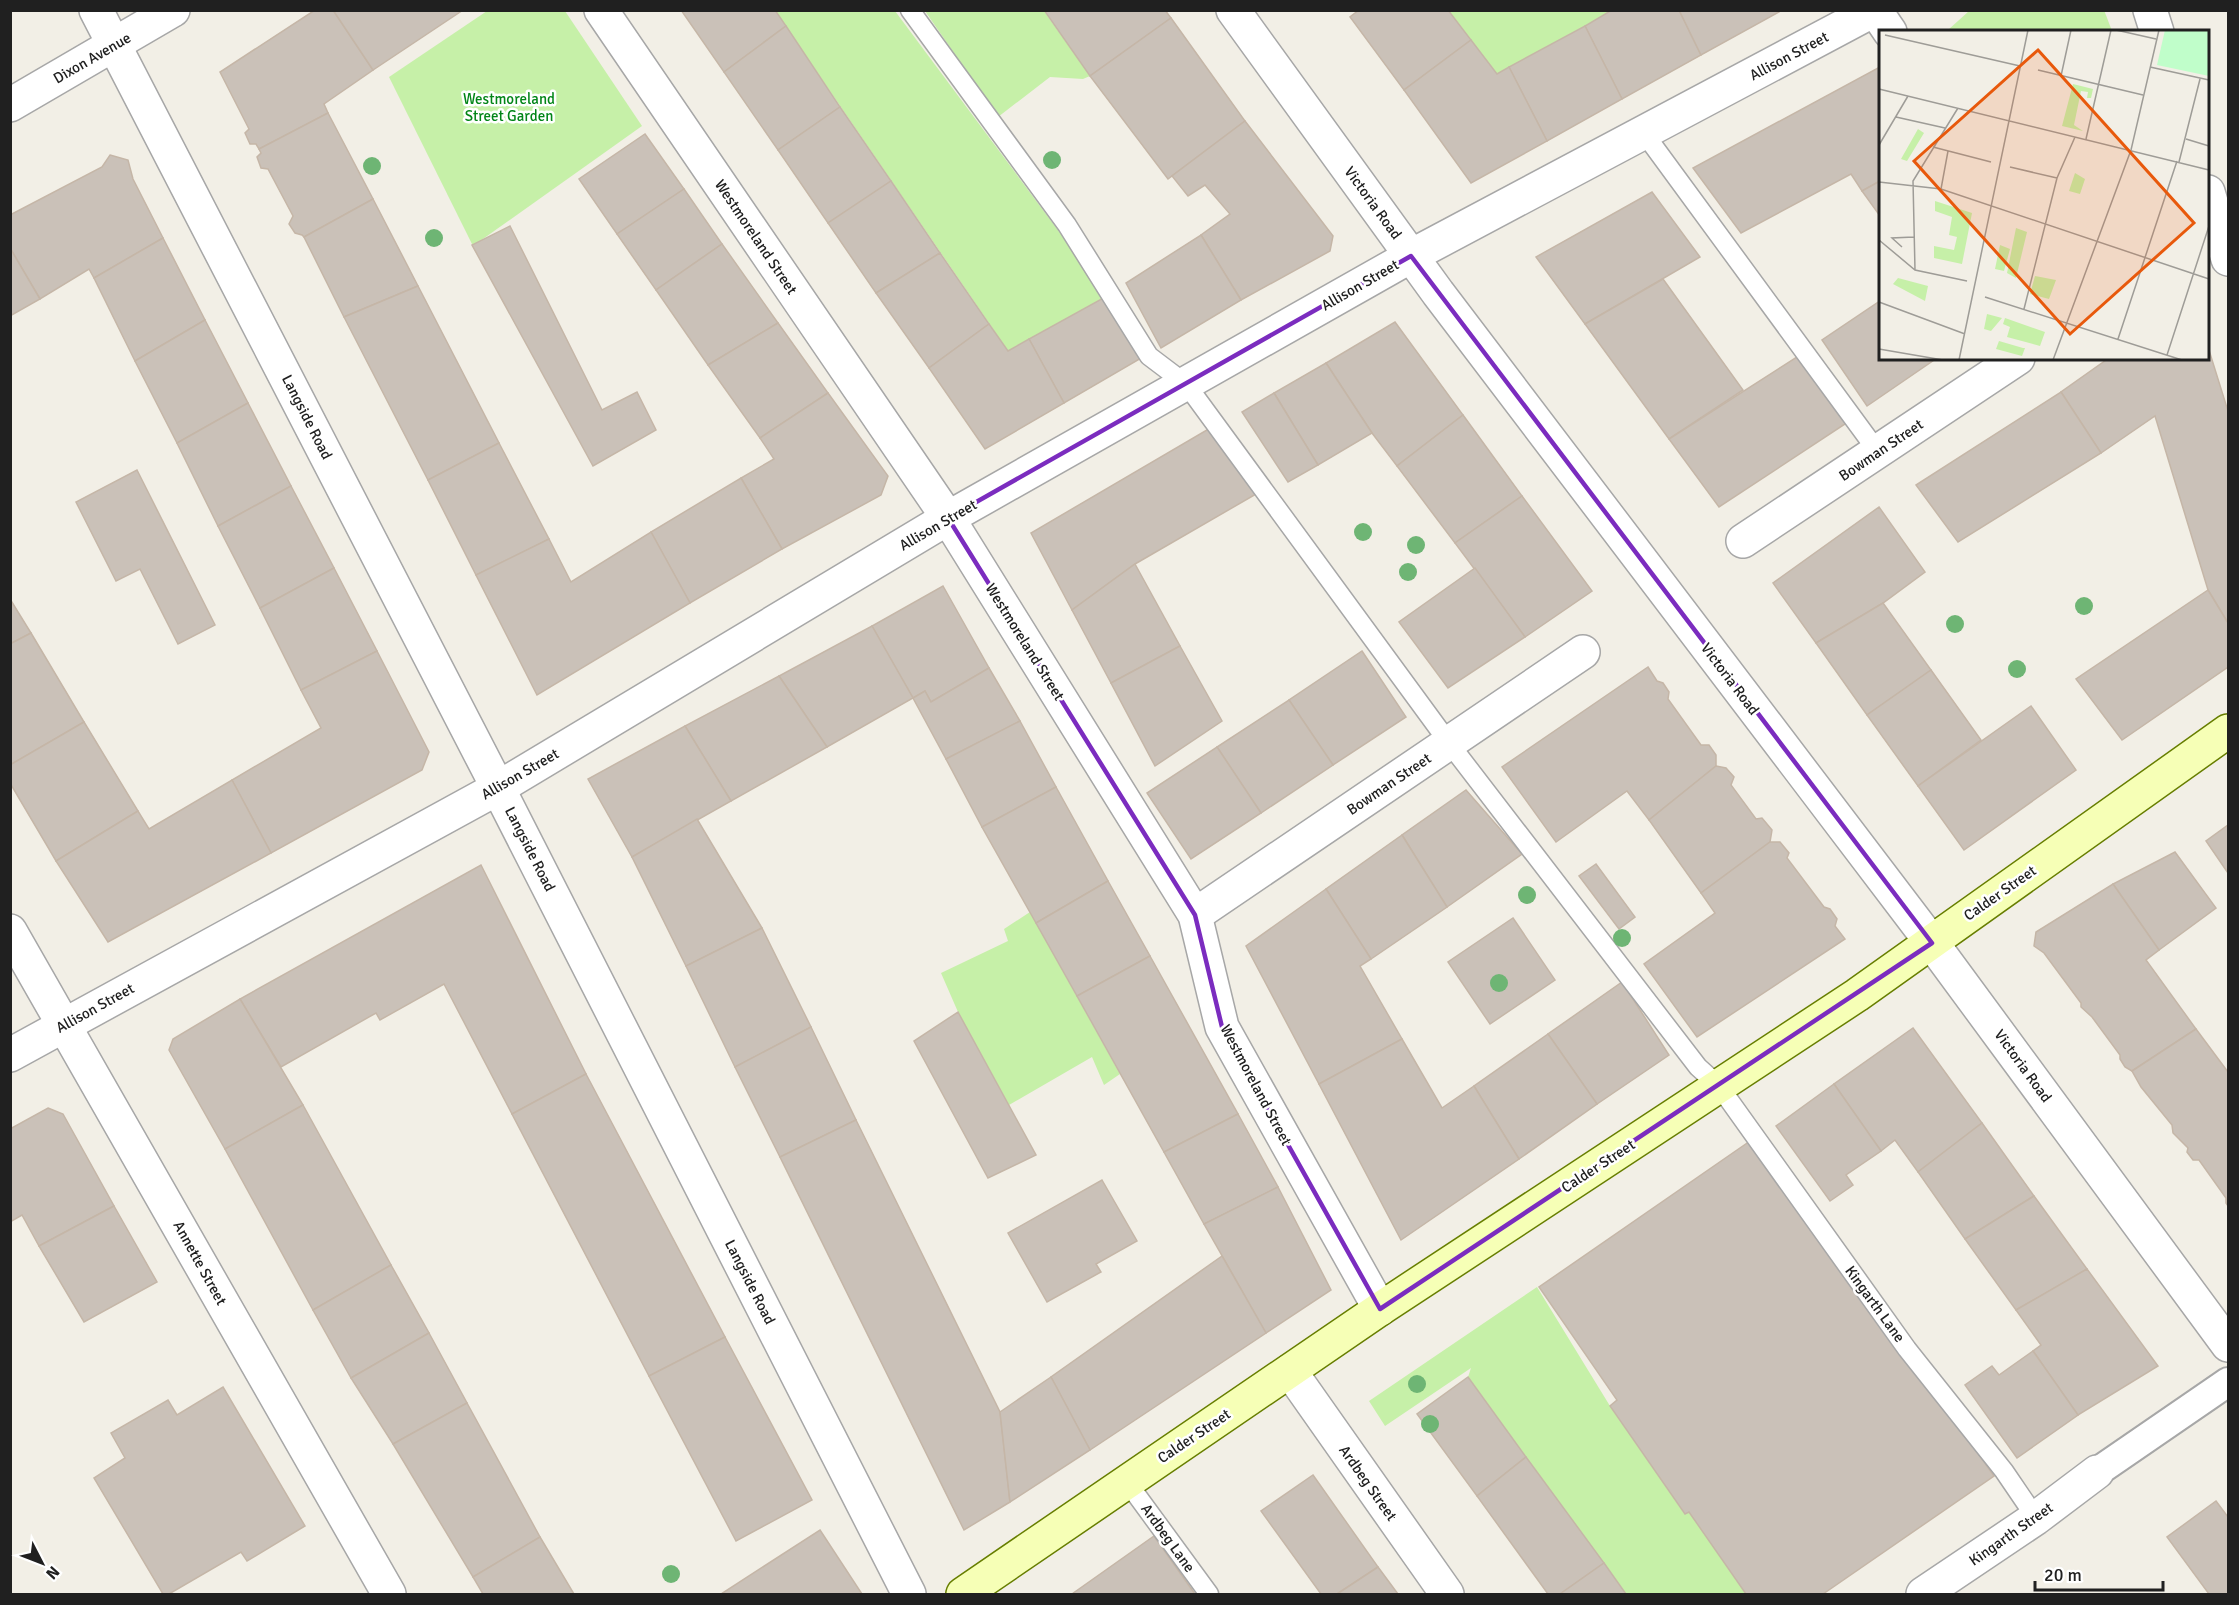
<svg xmlns="http://www.w3.org/2000/svg" width="2239" height="1605" viewBox="0 0 2239 1605" font-family="Signika,sans-serif">
<style>
.grass{fill:#c6f0a8}
.building{fill:#cac1b8;stroke:#c5b6a7;stroke-width:1.5}
.lines{fill:none;stroke-linecap:round;stroke-linejoin:round}
.service-casing{stroke:#a7a7a7;stroke-width:21}
.pedestrian-casing{stroke:#a7a7a7;stroke-width:32}
.minor-casing{stroke:#a7a7a7;stroke-width:36}
.tertiary-casing{stroke:#a7a7a7;stroke-width:36}
.secondary-casing{stroke:#677e00;stroke-width:36}
.service{stroke:#fff;stroke-width:18}
.pedestrian{stroke:#fff;stroke-width:28}
.minor{stroke:#fff;stroke-width:33}
.tertiary{stroke:#fff;stroke-width:33}
.secondary{stroke:#f6ffb6;stroke-width:33}
.tree{fill:#6eb574}
.marked{fill:none;stroke:#7b2cbf;stroke-width:4.5;stroke-linejoin:round}
.labels{text-anchor:middle;dominant-baseline:central;stroke-width:5;stroke-linejoin:round;paint-order:stroke}
.street-label{font-size:15px;fill:#202020;stroke:#fff}
.park-label{font-size:15px;fill:#028517;stroke:#fff}
.inset-road{fill:none;stroke:#9e9c97;stroke-width:1.5}
.view{fill:#e8590c;fill-opacity:0.15;stroke:#e8590c;stroke-width:3}
.inset-edge{fill:none;stroke:#202020;stroke-width:3}
</style>
<rect width="100%" height="100%" fill="#f2efe6"/>
<g class="grass">
<path d="M2104,10L2112,31L1948,30L1969,11Z"/>
<path d="M487,11H565L642,126L473,246L389,77Z"/>
<path d="M775,11H895L1107,296L1008,351Z"/>
<path d="M925,11H1044L1090,76L1083,79L1050,77L998,117Z"/>
<path d="M1448,11H1612L1497,74Z"/>
<path d="M1030,912L1120,1074L1104,1085L1092,1057L1009,1105L958,1012L941,973L1008,941L1004,929Z"/>
<path d="M1537,1287L1610,1406L1684,1513L1689,1512L1746,1594H1626L1468,1377L1471,1368L1385,1426L1369,1401Z"/>
</g>
<g class="building">
<path d="M315,10H333L373,70L324,104L328,113L259,149L256,144H250L245,133L249,129L220,72Z"/>
<path d="M333,10H463L373,70Z"/>
<path d="M681,10H775L786,26L724,72Z"/>
<path d="M1044,10H1165L1171,18L1090,76Z"/>
<path d="M1359,10H1448L1471,40L1404,90L1350,17Z"/>
<path d="M1612,10H1679L1701,55L1622,99L1585,26Z"/>
<path d="M1679,10H1778L1779,12L1701,55Z"/>
<path d="M1171,18L1245,121L1168,179L1090,76Z"/>
<path d="M786,26L840,107L778,150L724,72Z"/>
<path d="M1585,26L1622,99L1547,141L1509,67Z"/>
<path d="M1471,40L1497,74L1509,67L1547,141L1471,183L1404,90Z"/>
<path d="M1878,68L1880,72V181L1862,191L1851,174L1741,233L1693,168Z"/>
<path d="M840,107L891,181L828,223L778,150Z"/>
<path d="M328,113L373,199L304,237L302,235L295,233L289,224L293,216L268,169L261,168L257,157L261,153L259,149Z"/>
<path d="M1245,121L1333,236L1330,251L1241,300L1201,235L1230,214L1205,185L1188,196L1172,176Z"/>
<path d="M645,134L684,189L617,234L579,179Z"/>
<path d="M110,155L128,160L133,179L163,238L94,278L89,269L40,299L10,248V215L102,167Z"/>
<path d="M891,181L940,253L876,293L828,223Z"/>
<path d="M1880,181V216L1862,191Z"/>
<path d="M684,189L722,244L656,290L617,234Z"/>
<path d="M1652,192L1700,257L1585,324L1536,257Z"/>
<path d="M373,199L418,286L344,317L304,237Z"/>
<path d="M510,226L602,410L637,392L656,430L593,466L472,245Z"/>
<path d="M1201,235L1241,300L1161,348L1126,283Z"/>
<path d="M163,238L205,320L135,361L94,278Z"/>
<path d="M722,244L778,323L708,365L656,290Z"/>
<path d="M10,248L40,299L10,316Z"/>
<path d="M940,253L989,324L929,368L876,293Z"/>
<path d="M1663,279L1743,390L1669,439L1585,324Z"/>
<path d="M418,286L499,443L428,480L344,317Z"/>
<path d="M1107,296L1143,357L1064,403L1029,339Z"/>
<path d="M1880,301V358H1937L1867,406L1822,340Z"/>
<path d="M205,320L248,403L177,443L135,361Z"/>
<path d="M1395,322L1463,415L1397,466L1372,433L1326,363Z"/>
<path d="M778,323L828,393L760,438L708,365Z"/>
<path d="M989,324L1008,351L1029,339L1064,403L985,449L929,368Z"/>
<path d="M2208,347L2228,411V623L2208,590L2155,416L2101,453L2061,392L2109,358H2208Z"/>
<path d="M1800,355L1848,422L1719,507L1669,439Z"/>
<path d="M1326,363L1372,433L1318,465L1274,393Z"/>
<path d="M2061,392L2101,453L1958,542L1916,485Z"/>
<path d="M828,393L888,476L881,495L782,549L741,478L774,459L760,438Z"/>
<path d="M1274,393L1318,465L1288,482L1242,412Z"/>
<path d="M248,403L291,486L218,526L177,443Z"/>
<path d="M1463,415L1522,496L1455,543L1397,466Z"/>
<path d="M1212,427L1263,490L1135,564L1072,610L1031,533Z"/>
<path d="M499,443L549,539L476,575L428,480Z"/>
<path d="M137,470L215,625L178,644L140,569L116,581L76,502Z"/>
<path d="M741,478L782,549L690,603L651,532Z"/>
<path d="M291,486L334,568L260,608L218,526Z"/>
<path d="M1522,496L1592,591L1525,637L1455,543Z"/>
<path d="M1879,507L1925,572L1883,603L1816,643L1773,583Z"/>
<path d="M651,532L690,603L537,695L476,575L549,539L571,582Z"/>
<path d="M1135,564L1180,646L1111,683L1072,610Z"/>
<path d="M334,568L377,651L301,690L260,608Z"/>
<path d="M1475,568L1525,637L1448,688L1399,622Z"/>
<path d="M943,586L989,668L931,702L925,691L913,698L872,626Z"/>
<path d="M2208,590L2228,623V667L2122,740L2076,679Z"/>
<path d="M10,599L31,633L10,644Z"/>
<path d="M1883,603L1931,670L1867,715L1816,643Z"/>
<path d="M872,626L913,698L827,747L779,676Z"/>
<path d="M31,633L84,722L10,765V644Z"/>
<path d="M1180,646L1222,721L1155,766L1111,683Z"/>
<path d="M377,651L429,752L422,770L271,853L232,780L321,728L301,690Z"/>
<path d="M1362,651L1406,717L1333,765L1289,700Z"/>
<path d="M1648,667L1657,681L1663,683L1669,692L1668,699L1701,745H1709L1716,755V766L1649,820L1627,791L1556,842L1502,767Z"/>
<path d="M989,668L1020,721L946,759L913,698L925,691L931,702Z"/>
<path d="M1931,670L1981,740L1918,786L1867,715Z"/>
<path d="M779,676L827,747L731,801L685,726Z"/>
<path d="M1289,700L1333,765L1261,813L1217,747Z"/>
<path d="M2031,706L2076,770L1964,850L1918,786Z"/>
<path d="M1020,721L1056,787L982,827L946,759Z"/>
<path d="M84,722L138,811L56,861L10,783V765Z"/>
<path d="M685,726L731,801L632,857L588,779Z"/>
<path d="M1217,747L1261,813L1191,859L1147,793Z"/>
<path d="M1716,766L1726,768L1734,777L1731,785L1756,819L1762,818L1772,830L1770,842L1701,893L1649,820Z"/>
<path d="M232,780L271,853L108,942L56,861L138,811L149,829Z"/>
<path d="M1056,787L1108,881L1036,923L982,827Z"/>
<path d="M1466,790L1522,854L1447,907L1402,835Z"/>
<path d="M697,819L762,928L686,966L632,857Z"/>
<path d="M2228,825V873L2206,841Z"/>
<path d="M1402,835L1447,907L1371,959L1326,889Z"/>
<path d="M1770,842H1780L1789,853L1787,858L1824,907L1830,909L1837,919L1835,926L1845,939L1697,1037L1644,964L1715,913L1701,893Z"/>
<path d="M2175,852L2216,908L2159,950L2113,884Z"/>
<path d="M1596,864L1635,917L1619,929L1579,876Z"/>
<path d="M481,865L586,1074L512,1114L444,984L380,1020L376,1013L281,1067L240,999Z"/>
<path d="M1108,881L1150,956L1077,996L1036,923Z"/>
<path d="M2113,884L2159,950L2146,960L2196,1029L2132,1071L2125,1067L2120,1059V1055L2092,1017L2081,1007V1003L2044,953L2034,946L2036,932Z"/>
<path d="M1326,889L1371,959L1360,966L1402,1039L1319,1084L1246,946Z"/>
<path d="M1513,918L1555,980L1490,1024L1448,962Z"/>
<path d="M762,928L811,1027L735,1067L686,966Z"/>
<path d="M1150,956L1238,1114L1164,1152L1077,996Z"/>
<path d="M1622,982L1669,1055L1597,1104L1548,1034Z"/>
<path d="M240,999L303,1105L225,1149L169,1050L173,1039Z"/>
<path d="M958,1012L1036,1155L988,1178L914,1041Z"/>
<path d="M811,1027L856,1120L780,1157L735,1067Z"/>
<path d="M1913,1028L1982,1123L1918,1172L1895,1140L1881,1151L1834,1084Z"/>
<path d="M2196,1029L2228,1072V1206L2226,1203V1198L2199,1160H2193L2187,1152L2188,1148L2173,1133L2172,1125L2141,1087L2132,1071Z"/>
<path d="M1548,1034L1597,1104L1519,1159L1474,1086Z"/>
<path d="M1402,1039L1442,1108L1474,1086L1519,1159L1401,1240L1319,1084Z"/>
<path d="M586,1074L725,1337L649,1376L512,1114Z"/>
<path d="M1834,1084L1881,1151L1846,1175L1853,1185L1830,1201L1776,1126Z"/>
<path d="M303,1105L391,1265L313,1310L225,1149Z"/>
<path d="M48,1108L63,1114L114,1206L39,1246L22,1215L10,1222V1129Z"/>
<path d="M1238,1114L1278,1187L1204,1224L1164,1152Z"/>
<path d="M856,1120L1000,1412L1010,1502L964,1530L780,1157Z"/>
<path d="M1982,1123L2034,1196L1965,1239L1918,1172Z"/>
<path d="M1753,1139L1928,1382L1994,1476L1823,1594H1746L1689,1512L1685,1514L1610,1406L1617,1400L1539,1287Z"/>
<path d="M1102,1180L1137,1241L1096,1264L1101,1272L1047,1302L1008,1233Z"/>
<path d="M1278,1187L1331,1290L1266,1333L1204,1224Z"/>
<path d="M2034,1196L2087,1269L2016,1310L1965,1239Z"/>
<path d="M114,1206L157,1282L84,1322L39,1246Z"/>
<path d="M1222,1256L1266,1333L1090,1450L1051,1377Z"/>
<path d="M391,1265L429,1333L351,1378L313,1310Z"/>
<path d="M2087,1269L2158,1366L2078,1415L2033,1351L2041,1345L2016,1310Z"/>
<path d="M429,1333L467,1403L393,1444L351,1378Z"/>
<path d="M725,1337L812,1500L736,1541L649,1376Z"/>
<path d="M2033,1351L2078,1415L2017,1458L1965,1385L1992,1366L1999,1375Z"/>
<path d="M1051,1377L1090,1450L1010,1502L1000,1412Z"/>
<path d="M1468,1377L1526,1457L1477,1496L1417,1414Z"/>
<path d="M223,1387L305,1526L247,1561L241,1552L169,1594H163L94,1478L125,1458L111,1433L168,1400L177,1415Z"/>
<path d="M467,1403L540,1537L473,1577L393,1444Z"/>
<path d="M1526,1457L1604,1563L1560,1594H1548L1477,1496Z"/>
<path d="M1313,1475L1378,1567L1337,1594H1321L1261,1511Z"/>
<path d="M2216,1501L2228,1517V1594H2209L2167,1537Z"/>
<path d="M820,1530L862,1594H721Z"/>
<path d="M1154,1536L1195,1594H1072Z"/>
<path d="M540,1537L574,1594H483L473,1577Z"/>
<path d="M1604,1563L1626,1594H1560Z"/>
<path d="M1378,1567L1398,1594H1337Z"/>
</g>
<g class="lines">
<defs>
<g id="service">
<path d="M910,10L1067,225L1149,356L1186,384L1449,743L1698,1067L1719,1086L1907,1349L2004,1471L2036,1518"/>
<path d="M1644,133L1878,452"/>
<path d="M1127,1482L1209,1594"/>
</g>
<path id="pedestrian" d="M2097,1472L2228,1382"/>
<g id="minor">
<path d="M96,10L498,788L909,1594"/>
<path d="M601,10L948,518L1195,915L1222,1027L1380,1309"/>
<path d="M1875,10L1890,32"/>
<path d="M2150,10L2157,32"/>
<path d="M10,105L173,10"/>
<path d="M2208,192L2228,259"/>
<path d="M1743,541L2018,358"/>
<path d="M1195,915L1583,652"/>
<path d="M10,931L389,1594"/>
<path d="M1290,1371L1447,1594"/>
<path d="M1923,1594L2036,1518L2097,1472"/>
</g>
<g id="tertiary">
<path d="M1233,10L1438,293L1932,943L2228,1345"/>
<path d="M10,1055L498,788L948,518L1411,256L1874,10"/>
</g>
<path id="secondary" d="M963,1594L1380,1309L1857,995L2228,731"/>
</defs>
<use href="#service" class="service-casing"/>
<use href="#pedestrian" class="pedestrian-casing"/>
<use href="#minor" class="minor-casing"/>
<use href="#tertiary" class="tertiary-casing"/>
<use href="#secondary" class="secondary-casing"/>
<use href="#service" class="service"/>
<use href="#pedestrian" class="pedestrian"/>
<use href="#minor" class="minor"/>
<use href="#tertiary" class="tertiary"/>
<use href="#secondary" class="secondary"/>
</g>
<g class="tree">
<circle cx="1052" cy="160" r="9"/>
<circle cx="372" cy="166" r="9"/>
<circle cx="434" cy="238" r="9"/>
<circle cx="1363" cy="532" r="9"/>
<circle cx="1416" cy="545" r="9"/>
<circle cx="1408" cy="572" r="9"/>
<circle cx="2084" cy="606" r="9"/>
<circle cx="1955" cy="624" r="9"/>
<circle cx="2017" cy="669" r="9"/>
<circle cx="1527" cy="895" r="9"/>
<circle cx="1622" cy="938" r="9"/>
<circle cx="1499" cy="983" r="9"/>
<circle cx="1417" cy="1384" r="9"/>
<circle cx="1430" cy="1424" r="9"/>
<circle cx="671" cy="1574" r="9"/>
</g>
<path class="marked" d="M1411,256L1932,943L1380,1309L1222,1027L1195,915L948,518Z"/>
<g class="labels">
<g class="street-label">
<text transform="translate(1789 56) rotate(-28)">Allison Street</text>
<text transform="translate(92 58) rotate(-30)">Dixon Avenue</text>
<text transform="translate(1373 203) rotate(54)">Victoria Road</text>
<text transform="translate(756 237) rotate(56)">Westmoreland Street</text>
<text transform="translate(1360 285) rotate(-30)">Allison Street</text>
<text transform="translate(307 417) rotate(63)">Langside Road</text>
<text transform="translate(1881 450) rotate(-34)">Bowman Street</text>
<text transform="translate(938 525) rotate(-30)">Allison Street</text>
<text transform="translate(1025 642) rotate(58)">Westmoreland Street</text>
<text transform="translate(1730 679) rotate(53)">Victoria Road</text>
<text transform="translate(520 774) rotate(-30)">Allison Street</text>
<text transform="translate(1389 784) rotate(-34)">Bowman Street</text>
<text transform="translate(530 849) rotate(63)">Langside Road</text>
<text transform="translate(2000 893) rotate(-35)">Calder Street</text>
<text transform="translate(95 1008) rotate(-29)">Allison Street</text>
<text transform="translate(2023 1066) rotate(54)">Victoria Road</text>
<text transform="translate(1256 1085) rotate(62)">Westmoreland Street</text>
<text transform="translate(1598 1166) rotate(-33)">Calder Street</text>
<text transform="translate(200 1263) rotate(61)">Annette Street</text>
<text transform="translate(750 1282) rotate(63)">Langside Road</text>
<text transform="translate(1875 1304) rotate(54)">Kingarth Lane</text>
<text transform="translate(1194 1436) rotate(-34)">Calder Street</text>
<text transform="translate(1368 1483) rotate(55)">Ardbeg Street</text>
<text transform="translate(2011 1534) rotate(-35)">Kingarth Street</text>
<text transform="translate(1168 1538) rotate(54)">Ardbeg Lane</text>
</g>
<g class="park-label">
<text x="509" y="99">Westmoreland<tspan x="509" dy="17">Street Garden</tspan></text>
</g>
</g>
<g transform="translate(1879 30)">
<rect width="330" height="330" fill="#f2efe6"/>
<path d="M194,54L214,59L212,68H208L209,62L202,61L195,95L204,101L183,96ZM39,99L45,103L28,131L22,129ZM196,143L206,149L201,164L190,161ZM56,171L93,183L83,234L55,228V216L75,220L78,207L70,205L73,187L56,181ZM137,198L148,202L137,248L128,243ZM121,215L131,219L125,241L116,239ZM156,246L177,250L170,269L151,264ZM19,248L49,256L46,271L14,254ZM108,284L123,288L112,301L105,299ZM126,288L166,302L161,316L128,307L131,297L124,294ZM120,311L144,318H146L143,326L117,319Z" fill="#c6f0a8"/>
<path d="M286,0H330V46L278,35Z" fill="#c0feca"/>
<path class="inset-road" d="M237,0L277,9M6,5L141,36M271,37L330,50M159,40L264,65M182,46L192,0M0,59L330,140M17,87L66,98M207,109L232,0M307,109L330,116M0,115L29,66M54,117L112,132M300,132L321,49M131,137L178,148M0,152L62,159L330,249M62,159L69,121M0,210L36,240L88,251M23,217L13,208L35,207M36,240L34,151L79,78M106,267L303,330M0,272L86,304M145,279L178,148L196,107M239,309L298,131M0,319L64,330M288,325L330,196M80,330L149,0M174,330L252,120L280,0"/>
<path class="view" d="M159,20L315,193L191,304L35,131Z"/>
<rect width="330" height="330" class="inset-edge"/>
</g>
<rect width="2239" height="1605" fill="none" stroke="#202020" stroke-width="24"/>
<g transform="translate(42 1563) rotate(132)" stroke="#ffffff" stroke-width="4.5" paint-order="stroke">
<path d="M0-4.5L10 22L0 15L-10 22Z" fill="#202020"/>
<text y="-9" font-size="16" font-weight="bold" text-anchor="middle" fill="#202020">N</text>
</g>
<path d="M2035 1581v9h128v-9" fill="none" stroke="#202020" stroke-width="3"/>
<text x="2044" y="1581" font-size="18" fill="#202020" stroke="#ffffff" stroke-width="4.5" paint-order="stroke">20 m</text>
</svg>
